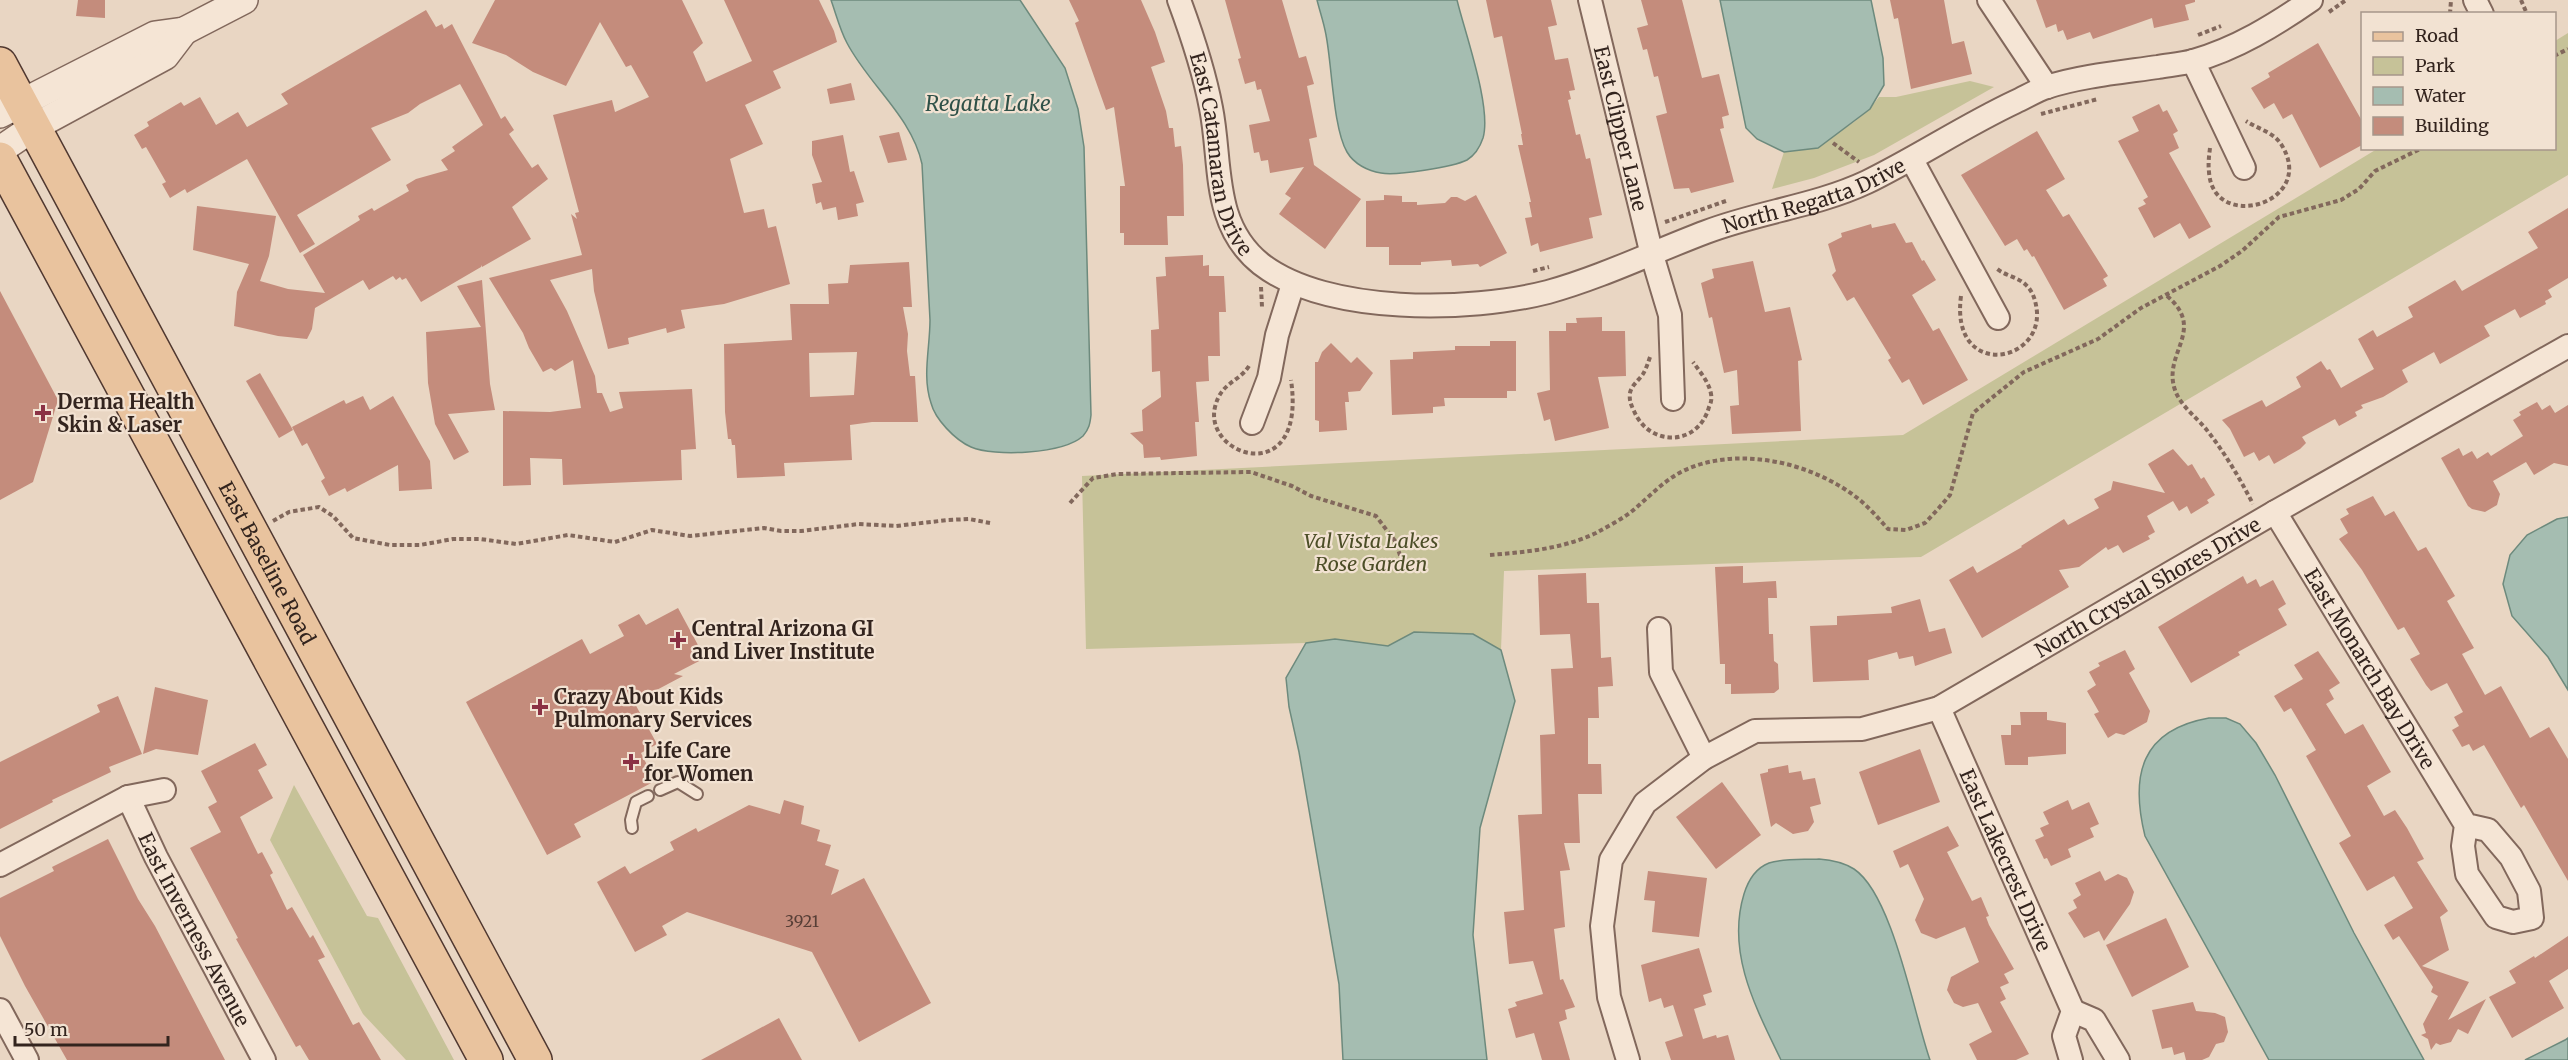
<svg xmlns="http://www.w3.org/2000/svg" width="2568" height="1060" viewBox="0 0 2568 1060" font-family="Merriweather,serif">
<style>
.green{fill:#c6c298}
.water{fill:#a5bdb1;stroke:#6d8a7d;stroke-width:1.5}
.building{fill:#c48c7c;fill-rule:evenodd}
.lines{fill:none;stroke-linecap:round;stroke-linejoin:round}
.service-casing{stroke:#82685c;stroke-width:14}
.minor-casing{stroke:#82685c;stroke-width:26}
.tertiary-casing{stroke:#82685c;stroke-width:30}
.primary-casing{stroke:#503830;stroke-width:36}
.path{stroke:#82685c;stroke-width:4;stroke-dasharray:4.5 3;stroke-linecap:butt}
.service{stroke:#f5e5d5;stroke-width:10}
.minor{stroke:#f5e5d5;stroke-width:22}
.tertiary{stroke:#f5e5d5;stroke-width:27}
.primary{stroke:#e9c39e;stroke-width:33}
.poi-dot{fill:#8b3144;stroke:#f2e2d2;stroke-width:2}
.labels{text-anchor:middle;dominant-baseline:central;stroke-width:4.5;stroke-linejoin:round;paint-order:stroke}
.number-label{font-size:16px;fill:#573e36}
.street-label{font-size:20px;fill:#33241e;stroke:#f2e2d2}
.poi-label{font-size:20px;font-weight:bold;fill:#33241e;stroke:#f2e2d2;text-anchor:start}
.park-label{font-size:20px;font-style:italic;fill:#4c4e27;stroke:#f2e2d2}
.water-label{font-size:21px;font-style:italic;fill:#2f5148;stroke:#f2e2d2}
</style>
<rect width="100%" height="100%" fill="#e9d6c3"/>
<g class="green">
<path d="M2568,33V175L1921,557L1504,571L1501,650L1473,634L1414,632L1388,646L1335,639L1306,643L1086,649L1082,476L1903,435L2377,149L2554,148L2555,41Z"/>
<path d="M1970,81L1994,87L1874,155L1814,178L1772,189L1784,152C1819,146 1858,126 1879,97H1896Z"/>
<path d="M294,785L367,916L378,918L454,1060H406L363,1014L270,840Z"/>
</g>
<g class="water">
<path d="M831,0H1020L1065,68L1078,109L1084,147L1091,415C1090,424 1089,429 1083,436C1063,454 994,457 971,447C955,440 935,419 931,403C922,376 930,348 930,320L922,164C912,117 869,85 847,43C840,30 836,14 831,0Z"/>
<path d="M1317,0H1457C1465,33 1492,108 1483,138C1480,147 1475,155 1467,160C1453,167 1396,176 1381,173C1368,171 1354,164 1347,152C1333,128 1332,65 1326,35C1324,23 1320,12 1317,0Z"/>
<path d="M1720,0H1871L1883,58L1884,85L1870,109L1818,148L1784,152L1757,139L1746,128Z"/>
<path d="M2568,517V690L2548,657L2512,616L2503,584L2510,555L2527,535L2557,519Z"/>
<path d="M1414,632L1473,634L1501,650L1515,701L1480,828L1473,935L1487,1060H1343L1339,984L1299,752L1289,707L1286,678L1306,643L1335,639L1388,646Z"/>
<path d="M2209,718H2226L2240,724L2256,743L2275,775L2354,933L2424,1060H2269L2145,836C2130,775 2141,730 2209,718Z"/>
<path d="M1819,859C1832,860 1843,862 1854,869C1893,895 1914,1015 1930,1060H1781C1756,1008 1726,953 1744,894C1748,881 1756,868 1769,863C1784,858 1804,860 1819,859Z"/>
<path d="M2568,1038V1060H2525L2565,1040Z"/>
</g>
<g class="building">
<path d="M78,0H105V18L76,16Z"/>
<path d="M495,0H682L703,43L693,52L706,82L752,61L724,0H819L834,31L837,42L773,71L781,88L745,105L763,144L730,159L744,213L764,209L768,228L776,226L790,284L724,304L681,310L685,328L667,333L666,328L628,338L629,344L608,349L594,291L592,269L550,280L567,311L595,376L597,393H602L610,412L623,408L619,392L692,389L696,449L681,450L682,480L563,485L562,459L530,458L531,485L503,486V411L550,412L581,408L573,360L555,371L551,368L543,372L529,348L523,333L489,278L582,255L571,214L577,219L575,213L579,212L553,115L612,100L615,112L649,97L631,65L626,67L600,22L566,86L533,72L506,55L472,43Z"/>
<path d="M1069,0H1141L1155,32L1165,62L1151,67L1166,111L1169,128H1173L1175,147L1181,146L1183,165L1184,216H1167L1168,245H1124V233H1120V186H1125L1114,107L1106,110L1075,23L1079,21Z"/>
<path d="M1225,0H1282L1299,58L1306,56L1314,84L1307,86L1317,137L1309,139L1314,165L1361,199L1325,249L1279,214L1291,198L1285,194L1304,167L1270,173L1268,160L1261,161L1259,152L1254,153L1249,125L1270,121L1261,89L1257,90L1255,81L1245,84L1238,59L1241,58Z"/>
<path d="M1486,0H1551L1557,25L1548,27L1555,60L1568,58L1575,90L1569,91L1571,99L1568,100L1576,135L1580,134L1586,159L1590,158L1602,215L1589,218L1593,238L1540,252L1538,243L1531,246L1525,218L1532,217L1529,202H1531L1518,145H1523L1521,134H1522L1502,36L1494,38Z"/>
<path d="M1641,0H1682L1702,78L1719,74L1729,115L1722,117L1724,128L1720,129L1734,182L1691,193L1689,188L1674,189L1656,116L1667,113L1658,76L1654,77L1647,49L1643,50L1637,28L1648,25Z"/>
<path d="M1890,0H1944L1952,44L1964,41L1972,74L1911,89L1898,18L1894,19Z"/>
<path d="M2036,0H2195V2L2185,5L2189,20L2154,28L2152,18L2093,39L2090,32L2067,40L2063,30L2058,32L2056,24L2046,28Z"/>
<path d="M426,10L436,27L442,24L444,29L452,24L501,119L505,116L514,130L509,134L532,168L538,164L548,179L512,207L531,239L482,267L481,265V267L421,302L406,278L402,280L400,277L396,280L393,276L369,290L363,280L315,308L312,329L307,339L278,336L234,326L237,292L249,264L193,250L197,206L276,216L269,256L260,281L288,289L325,293L303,255L360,220L358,216L372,208L374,211L409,191L406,185L416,179L448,170L441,160L455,151L452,147L483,125L460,84L420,104L408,113L371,128L391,160L297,215L315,244L300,253L247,159L187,193L185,189L170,198L162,184L166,182L146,147L142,149L134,135L149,126L147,122L181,102L184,106L200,97L216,125L238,112L247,127L288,104L281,94Z"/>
<path d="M2318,43L2362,121V145L2320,168L2292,114L2283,119L2274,103L2264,109L2251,88L2270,77L2268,73Z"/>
<path d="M851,83L855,100L830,104L827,89Z"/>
<path d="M2159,104L2163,112L2167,110L2178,131L2173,134L2179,148L2169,153L2211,227L2189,239L2180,223L2154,238L2138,208L2146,204L2143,200L2148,197L2118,141L2139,131L2132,117Z"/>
<path d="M2037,131L2065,179L2046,190L2063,217L2069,214L2108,276L2103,279L2107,286L2064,310L2034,256L2032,257L2027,249L2024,251L2017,239L2005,246L1961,175Z"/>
<path d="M899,132L907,160L888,163L879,136Z"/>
<path d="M843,135L850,172L854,171L864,202L856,204L858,216L838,220L836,207L823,210L821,202L816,204L812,184L822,182L812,155V141Z"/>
<path d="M1384,195L1402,196V202H1417V205L1445,203L1451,197H1457L1465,201L1476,195L1507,253L1480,267L1478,264L1452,266L1451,260L1421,262V265H1389V247H1366V201L1384,200Z"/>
<path d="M2568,208V278L2548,290L2552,297L2545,301L2546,304L2520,318L2515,309L2484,326L2490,336L2440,364L2434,352L2402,370L2408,382L2383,397L2361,405L2363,408L2355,412L2357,416L2339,426L2335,419L2302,437L2306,443L2300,449L2274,464L2269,455L2259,461L2254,452L2244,457L2230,429L2222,420L2262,400L2266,407L2301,387L2296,377L2321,361L2327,370L2330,369L2341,388L2374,369L2358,339L2373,330L2377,337L2413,317L2408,307L2455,280L2462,291L2538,248L2528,232Z"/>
<path d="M1895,223L1906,243L1912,242L1922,261L1924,260L1936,280L1912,295L1933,331L1939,328L1968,380L1923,405L1909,379L1902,383L1888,360L1891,358L1854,297L1847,301L1832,275L1836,271L1828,244L1842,237L1841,233L1871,224L1872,228Z"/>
<path d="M1203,255V266L1209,265V276H1224L1226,312H1219L1220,356H1208L1209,381L1196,382L1199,422H1195L1197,456L1161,460L1160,457L1144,458L1143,445L1130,433L1143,431L1142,410L1161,397L1160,371L1152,372L1151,330L1159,329L1156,277L1166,276L1165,257Z"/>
<path d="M1753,261L1765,312L1790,307L1802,360L1798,361L1801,431L1732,434L1730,406L1739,405L1737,370L1724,373L1712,317L1709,318L1701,283L1714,278L1712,269Z"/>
<path d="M909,262L912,307H903L908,334L907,351L910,376H915L918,422H872L850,425L852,460L784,463L785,476L737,478L735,445H732L731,439H728L725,412L724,344L792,340L790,304H829L828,284L848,283L850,265ZM857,352L854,395L810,397L809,353Z"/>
<path d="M482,280L490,384L495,410L448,414L469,452L454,460L435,424L428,383L426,332L481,327L457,286Z"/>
<path d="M0,291L58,400L33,482L0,500Z"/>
<path d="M1602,317V331H1625L1626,376L1598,377L1609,428L1555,441L1550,419L1544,421L1537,393L1550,390L1549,331H1566V323H1577L1576,318Z"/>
<path d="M1490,341H1516V391H1507V398H1444L1445,406L1433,407V413L1392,415L1390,360L1413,359V352L1455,350V346H1490Z"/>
<path d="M1331,343L1351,363L1357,357L1373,373L1360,391L1348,392L1349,402H1345L1347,430L1319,432V421L1315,420V362H1318L1322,352Z"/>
<path d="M260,373L293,430L279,438L246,381Z"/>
<path d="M363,396L370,410L393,396L430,461L432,489L399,491L398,465L347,492L345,488L329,496L321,481L325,478L307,443L302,446L292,427L344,400L346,404Z"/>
<path d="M2537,402L2542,410L2550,405L2555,413L2568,405V466L2554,463L2534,475L2526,462L2493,481L2500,494L2497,505L2485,512L2472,509L2468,506L2441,458L2459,448L2463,456L2472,451L2477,459L2488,452L2491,456L2523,436L2513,420L2521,415L2519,412Z"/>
<path d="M2173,449L2188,466L2192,464L2201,479L2204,477L2215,495L2207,500L2209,503L2191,514L2187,506L2179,511L2173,501L2147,516L2155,532L2148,536L2150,539L2123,553L2118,545L2108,550L2106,547L2079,567L2059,570L2069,587L1982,638L1949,580L1973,566L1977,573L2022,547L2021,546L2064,519L2068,525L2099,508L2094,499L2111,490L2113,481L2165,493L2148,464Z"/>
<path d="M2373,496L2385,516L2394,511L2418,551L2426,547L2455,596L2447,601L2474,648L2462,654L2485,695L2501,686L2530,738L2549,727L2568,759V881L2524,805L2521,808L2484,745L2473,751L2469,744L2462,747L2452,730L2459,726L2454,717L2463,712L2447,683L2431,691L2426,685L2410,659L2420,654L2404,627L2398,630L2362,570L2339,539L2348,533L2340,519L2349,514L2346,509Z"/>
<path d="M1743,566V583L1776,581L1777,598H1768L1769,634H1773L1774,661L1778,664L1779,689L1774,693L1731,694V684H1725V664H1720L1715,567Z"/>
<path d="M1586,573L1587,603H1599L1601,658L1611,657L1613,686L1598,687L1599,718H1588V764H1601L1602,794H1578L1580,843H1564L1570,870L1560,871L1565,927L1554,929L1560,980L1563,979L1575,1007L1565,1010L1567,1019L1559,1022L1570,1060H1542L1534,1033L1516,1038L1508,1009L1517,1006L1515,1002L1543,994L1533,961L1509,964L1504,912L1524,910L1518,815L1542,814L1540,735L1555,734L1551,669L1573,668L1570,634L1540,635L1538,575Z"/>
<path d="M2243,576L2247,584L2256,579L2260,587L2273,580L2286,604L2278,609L2287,625L2238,652L2240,655L2191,683L2158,627Z"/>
<path d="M1920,599L1929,632L1945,628L1952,653L1915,666L1913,656L1899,659L1897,652L1868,660L1869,680L1813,682L1810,626L1837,625V616L1892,613L1891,607Z"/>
<path d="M678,608L705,658L674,674L683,676L634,702L657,744L641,753L655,781L574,824L581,837L547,855L466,702L582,639L590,654L624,636L618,625L639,614L646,625Z"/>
<path d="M2125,650L2135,669L2129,673L2150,711L2147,722L2124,735L2116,733L2108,738L2094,714L2099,712L2087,691L2096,685L2089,672L2100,666L2098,663Z"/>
<path d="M2318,651L2340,683L2329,690L2334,699L2326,704L2345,734L2363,724L2391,772L2367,786L2384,816L2395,810L2407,828L2424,859L2417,862L2448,911L2440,917L2449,950L2422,966L2469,982L2448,1020L2486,999L2468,1034L2458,1029L2451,1042L2440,1045L2436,1043L2431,1050L2428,1039L2421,1035L2426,1033L2423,1024L2438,996L2431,992L2433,987L2399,936L2393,940L2384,925L2413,908L2394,876L2367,891L2339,843L2351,836L2306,756L2316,750L2291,708L2284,712L2274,696L2303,679L2294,665Z"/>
<path d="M155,687L208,700L198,755L156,749L143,754Z"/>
<path d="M118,696L142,754L109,767L111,772L52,800L53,802L0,829V762L100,712L97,705Z"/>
<path d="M2020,712H2047V720L2066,723V754L2028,757V765H2005L2001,735H2011V725H2021Z"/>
<path d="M255,743L267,765L258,770L273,798L240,817L258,854L262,852L273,873L270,875L287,910L292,907L310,938L313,935L325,957L318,960L353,1025L359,1022L381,1060H309L300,1045L296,1047L236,939L238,938L190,848L221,832L208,807L217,802L201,771Z"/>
<path d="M1920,749L1940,802L1878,825L1859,772Z"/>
<path d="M1788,765L1789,773L1801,771L1803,780L1815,778L1821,804L1810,807L1814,822L1808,831L1793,834L1776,823L1771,827L1760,774L1768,772V769Z"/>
<path d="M1722,782L1761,835L1716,869L1676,817Z"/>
<path d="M784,800L804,806L801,824L820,830L817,841L831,845L825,865L839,870L831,895L864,878L931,1003L859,1042L812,952L687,912L662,926L667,935L635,952L597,882L625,866L630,874L674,850L670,842L696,828L698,832L749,805L780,814Z"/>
<path d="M2068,800L2072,810L2089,802L2099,824L2090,828L2094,837L2068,849L2071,857L2051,866L2047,858L2044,859L2035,840L2044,836L2040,828L2049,824L2043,812Z"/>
<path d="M1948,826L1959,846L1947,852L1972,901L1981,897L1989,916L1986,917L1989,925L2014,969L2004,974L2009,983L2000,987L2006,999L2000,1002L2029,1054L2016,1060H1977L1969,1044L1992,1032L1978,1003L1963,1007L1954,1003L1947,990L1951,977L1979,962L1965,927L1936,939L1921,933L1915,920L1924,899L1908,864L1900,868L1893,851Z"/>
<path d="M108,839L138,899L155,926L225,1060H67L25,986L0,936V898L54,871L52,867Z"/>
<path d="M1648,871L1707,878L1699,937L1652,932L1655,901L1644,900Z"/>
<path d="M2100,871L2105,881L2118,874L2127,878L2134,892L2130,904L2104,941L2099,931L2084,938L2068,913L2077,908L2073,900L2081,895L2075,883Z"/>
<path d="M2166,918L2189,967L2132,997L2106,945Z"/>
<path d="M2568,936V969L2549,981L2564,1008L2512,1038L2489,997L2516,983L2509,971L2534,956L2535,958Z"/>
<path d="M1699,948L1712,992L1703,995L1706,1005L1694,1009L1703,1039L1716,1035L1717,1038L1728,1035L1735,1060H1671L1665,1042L1683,1036L1673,1005L1664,1008L1661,998L1649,1002L1641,965Z"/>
<path d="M2193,1002L2196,1011L2215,1013L2225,1017L2228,1032L2224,1042L2216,1044L2209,1057L2202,1060H2186L2184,1052L2174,1055L2172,1047L2162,1049L2152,1010Z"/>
<path d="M779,1018L802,1060H701Z"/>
</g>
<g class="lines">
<defs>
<g id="service">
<path d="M660,790L678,782L697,794"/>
<path d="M632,828L631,820L636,802L648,796"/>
</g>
<g id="minor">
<path id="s1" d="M1179,0C1192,35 1204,71 1211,108C1222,163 1211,224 1261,264C1327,315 1470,312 1548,292C1602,277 1653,252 1706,232C1758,212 1816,206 1867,182C1918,157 1964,126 2015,102C2026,97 2037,90 2047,87C2080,76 2124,72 2158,67C2169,65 2182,64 2193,61C2236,49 2275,25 2311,0"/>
<path id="s2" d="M1590,0L1652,255L1670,315L1673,399"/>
<path d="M1989,0L2047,87"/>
<path d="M2475,0L2482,14"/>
<path d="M2193,61L2244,168"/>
<path d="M1912,160L1998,318"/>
<path d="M1252,423L1269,378L1277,335L1293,284"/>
<path id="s3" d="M2275,512L2466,825L2463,846L2467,874L2496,917L2513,922L2532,918L2529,891L2511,857L2488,830L2466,825"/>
<path d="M1659,629L1661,672L1704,758"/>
<path id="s4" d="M1939,708L2073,1011L2064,1036L2071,1060"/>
<path id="s5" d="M128,797L156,857L264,1060"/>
<path d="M0,865L128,797L164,790"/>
<path d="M0,1010L27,1060"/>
<path d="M2073,1011L2094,1020L2118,1060"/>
<path id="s6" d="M1628,1060L1609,997L1602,926L1611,860L1645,803L1704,758L1755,731L1862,729L1939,708L2275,512L2568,346"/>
</g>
<g id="tertiary">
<path d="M0,114L155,35L184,31L244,0"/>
<path d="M0,150L34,127L165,56L184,31"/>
</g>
<g id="primary">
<path id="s7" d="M0,64L535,1060"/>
<path d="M0,159L486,1060"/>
</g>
</defs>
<use href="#service" class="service-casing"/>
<use href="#minor" class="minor-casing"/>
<use href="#tertiary" class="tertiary-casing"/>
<use href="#primary" class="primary-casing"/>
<g class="path">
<path d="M2521,0L2527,14"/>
<path d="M2329,12L2346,0"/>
<path d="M2450,14L2451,0"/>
<path d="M2198,35L2221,26"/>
<path d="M2554,56L2568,49"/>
<path d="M2041,114L2098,99"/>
<path d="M1833,143L1859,162"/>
<path d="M2210,148C2209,156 2208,164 2209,172C2213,234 2319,203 2281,144C2273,132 2258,129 2246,121"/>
<path d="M1665,222L1726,201"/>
<path d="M1533,271L1549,267"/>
<path d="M1261,287L1262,307"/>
<path d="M1961,296C1950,378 2040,365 2037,312C2036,303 2034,293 2027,286C2019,277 2005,276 1996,268"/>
<path d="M2167,296C2207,330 2162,353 2175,390C2180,405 2196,417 2206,429C2225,453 2239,477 2253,504"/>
<path d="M1650,357C1648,363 1646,369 1643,374C1639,380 1631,386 1630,393C1629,400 1631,405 1634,411C1649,447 1698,447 1709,407C1711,403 1712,399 1711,394C1709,382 1700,372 1693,362"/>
<path d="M1249,366C1238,383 1221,382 1215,407C1203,457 1307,490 1291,380"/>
<path d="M1070,503L1093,478L1117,474L1251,472L1292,486L1311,496L1376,516L1395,541L1401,558"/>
<path d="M273,521L289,512L319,507L333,516L353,538L390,545H420L453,539H480L516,544L568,535L615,542L652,530L690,536L764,528L781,531H801L859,524L896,526L948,520L969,519L990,523"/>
<path d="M1490,555C1526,552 1562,549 1596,533C1607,527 1620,520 1631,512C1647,499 1662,482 1681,472C1734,445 1809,461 1856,497C1868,506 1878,518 1888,529L1906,530L1925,523L1938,509L1950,495L1973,413L2024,372L2098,339L2141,308L2220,266L2242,251L2279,217L2341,200L2359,189L2375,171L2422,148"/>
</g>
<use href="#service" class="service"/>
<use href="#minor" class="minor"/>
<use href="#tertiary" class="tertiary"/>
<use href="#primary" class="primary"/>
</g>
<g class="poi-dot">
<path d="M40 404h6v6h6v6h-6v6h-6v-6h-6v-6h6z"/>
<path d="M675 631h6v6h6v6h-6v6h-6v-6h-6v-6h6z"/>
<path d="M537 698h6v6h6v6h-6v6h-6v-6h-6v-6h6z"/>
<path d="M628 753h6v6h6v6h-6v6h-6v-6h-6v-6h6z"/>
</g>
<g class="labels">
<g class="number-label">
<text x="802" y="921">3921</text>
</g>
<g class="street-label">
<text stroke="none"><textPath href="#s2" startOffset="132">East Clipper Lane</textPath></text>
<text stroke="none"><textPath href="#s1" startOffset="160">East Catamaran Drive</textPath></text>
<text stroke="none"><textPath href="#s1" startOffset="860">North Regatta Drive</textPath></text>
<text stroke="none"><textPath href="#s7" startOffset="566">East Baseline Road</textPath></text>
<text stroke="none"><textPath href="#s6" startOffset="830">North Crystal Shores Drive</textPath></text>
<text stroke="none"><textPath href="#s3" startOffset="183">East Monarch Bay Drive</textPath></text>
<text stroke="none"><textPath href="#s4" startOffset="166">East Lakecrest Drive</textPath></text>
<text stroke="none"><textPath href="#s5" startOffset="148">East Inverness Avenue</textPath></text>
</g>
<g class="poi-label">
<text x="57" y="401">Derma Health<tspan x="57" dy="23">Skin &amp; Laser</tspan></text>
<text x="692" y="628">Central Arizona GI<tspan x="692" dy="23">and Liver Institute</tspan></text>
<text x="554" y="696">Crazy About Kids<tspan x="554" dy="23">Pulmonary Services</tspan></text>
<text x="644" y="750">Life Care<tspan x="644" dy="23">for Women</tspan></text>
</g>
<g class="park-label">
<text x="1371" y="540">Val Vista Lakes<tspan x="1371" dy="23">Rose Garden</tspan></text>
</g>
<g class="water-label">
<text x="988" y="103">Regatta Lake</text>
</g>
</g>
<rect x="2361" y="12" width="195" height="138" fill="#f2e2d2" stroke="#a6968a" stroke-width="1.5"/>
<rect x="2373" y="32" width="30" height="9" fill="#e9c39e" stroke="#a6968a" stroke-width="1.5"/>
<text x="2415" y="42" font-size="18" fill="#33241e">Road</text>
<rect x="2373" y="57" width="30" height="18" fill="#c6c298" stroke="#a6968a" stroke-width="1.5"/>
<text x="2415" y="72" font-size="18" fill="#33241e">Park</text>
<rect x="2373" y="87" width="30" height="18" fill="#a5bdb1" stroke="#a6968a" stroke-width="1.5"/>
<text x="2415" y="102" font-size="18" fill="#33241e">Water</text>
<rect x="2373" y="117" width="30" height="18" fill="#c48c7c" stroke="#a6968a" stroke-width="1.5"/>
<text x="2415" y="132" font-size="18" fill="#33241e">Building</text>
<path d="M15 1036v9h153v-9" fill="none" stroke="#33241e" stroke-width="3"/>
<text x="24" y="1036" font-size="18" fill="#33241e" stroke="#f2e2d2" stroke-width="4.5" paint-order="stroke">50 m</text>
</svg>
